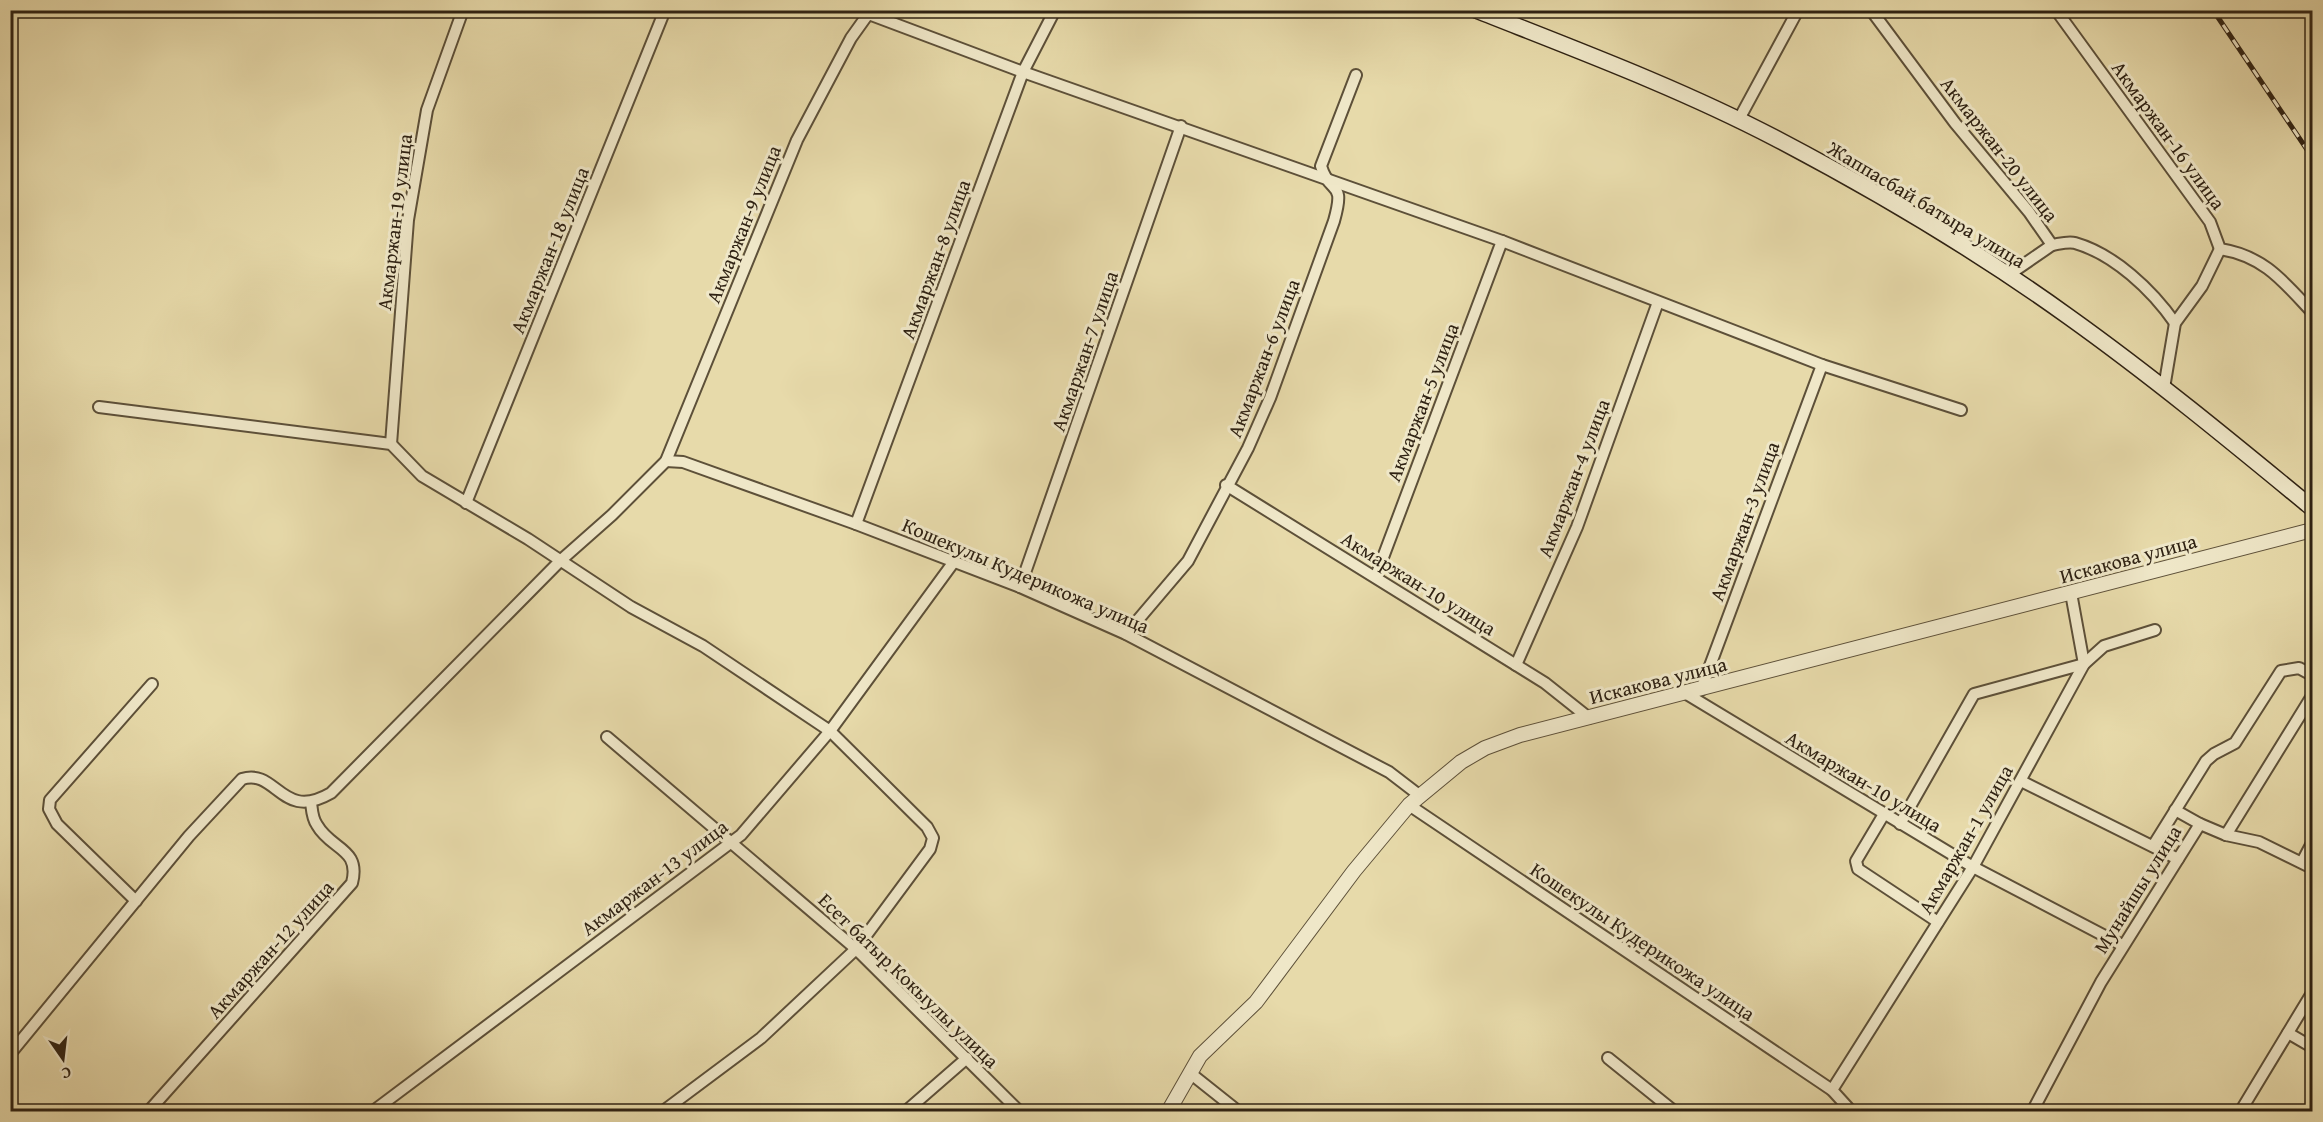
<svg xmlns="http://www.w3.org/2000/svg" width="2323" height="1122" viewBox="0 0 2323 1122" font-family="'Gentium Book Plus',serif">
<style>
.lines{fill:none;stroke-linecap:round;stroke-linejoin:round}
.minor-casing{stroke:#5d5039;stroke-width:14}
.tertiary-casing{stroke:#5d5039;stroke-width:16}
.secondary-casing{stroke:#2f2213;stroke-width:18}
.minor{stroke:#efe7c8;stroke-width:10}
.tertiary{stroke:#efe7c8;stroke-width:14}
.secondary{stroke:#efe7c8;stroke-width:15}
.rail-casing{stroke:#2f2213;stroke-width:5}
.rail{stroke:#efe7c8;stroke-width:3;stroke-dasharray:9;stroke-linecap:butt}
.labels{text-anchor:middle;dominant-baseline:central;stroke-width:6;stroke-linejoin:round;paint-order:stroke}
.street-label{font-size:20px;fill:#2f2213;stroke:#efe7c8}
</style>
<rect width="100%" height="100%" fill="#e7daaa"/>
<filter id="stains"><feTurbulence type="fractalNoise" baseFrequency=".00333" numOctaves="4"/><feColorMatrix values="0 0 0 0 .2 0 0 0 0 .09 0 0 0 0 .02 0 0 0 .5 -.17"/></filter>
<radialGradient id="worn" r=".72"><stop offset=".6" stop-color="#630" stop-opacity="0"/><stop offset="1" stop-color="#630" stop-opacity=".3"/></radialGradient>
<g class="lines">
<defs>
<g id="minor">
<path d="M858,10L1023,72L1502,241L1822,365L1961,410"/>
<path d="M1871,10L1955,123L2029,212L2052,245C2059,244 2068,241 2075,243C2114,254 2152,290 2175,323"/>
<path d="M2056,10L2210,222L2220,249C2264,256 2283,281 2312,312"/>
<path d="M1738,121L1798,10"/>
<path d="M2007,276L2052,245"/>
<path d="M2164,388L2175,323L2202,286L2220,249"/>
<path d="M99,407L391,444L422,476L528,539L631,607L703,646L830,731L927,827L933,838L930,849L856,949L761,1038L662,1112"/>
<path d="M391,444L408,220L427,110L463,10"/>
<path d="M666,461L683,462L856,524L1020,587L1126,634L1389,772L1419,795"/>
<path d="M1226,485L1545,683L1589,718"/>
<path d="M466,503L665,10"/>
<path d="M856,524L1023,72L1055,10"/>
<path d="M1376,576L1502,241"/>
<path d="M1020,587L1181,126"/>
<path d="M1126,634L1188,561L1248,448L1270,398L1334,221C1346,178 1330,197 1321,166L1356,75"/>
<path d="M1516,665L1577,527L1658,302"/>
<path d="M1701,690L1822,365"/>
<path d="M1685,693L1973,867L2122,945"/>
<path d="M607,737L856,949L1020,1112"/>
<path d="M2021,781L2178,859"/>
<path d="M1409,805L1832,1090L1852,1112"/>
<path d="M2175,810L2200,824"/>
<path d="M1884,814L1856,861L1858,869L1938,922"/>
<path d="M1900,824L1974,694L2084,664L2104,646L2155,630"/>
<path d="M2226,835L2259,842L2312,868"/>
<path d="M2153,846L2206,761L2214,754L2235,743L2281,671L2299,668L2312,675"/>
<path d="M2302,862L2312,843"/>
<path d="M136,901L57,824L49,809L50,800L152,684"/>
<path d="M2288,1033L2312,1047"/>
<path d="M10,1054L189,836L242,779C277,768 281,822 331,793L560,561L612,515L666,461L797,140L851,38L871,10"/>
<path d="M1608,1058L1675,1112"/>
<path d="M1190,1073L1239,1112"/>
<path d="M1832,1090L1973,867L2084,664L2071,593"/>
<path d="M148,1112L352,883C361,848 331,850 317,825C312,818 312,810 311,802"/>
<path d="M372,1112L741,835L830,731L953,563"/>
<path d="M905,1112L967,1058"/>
<path d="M2032,1112L2101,982L2200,824L2226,835L2312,696"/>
<path d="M2240,1112L2312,993"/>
</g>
<path id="tertiary" d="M1168,1112L1200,1056L1256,1002L1354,871L1409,805L1461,762L1485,748L1520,735L2312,530"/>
<path id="secondary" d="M1476,10C1577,50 1679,88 1775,138C1876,191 1976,250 2069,317C2153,377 2233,443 2312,508"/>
</defs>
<use href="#minor" class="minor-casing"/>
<use href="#tertiary" class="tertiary-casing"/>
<use href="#secondary" class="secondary-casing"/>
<use href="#minor" class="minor"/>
<use href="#tertiary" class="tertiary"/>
<use href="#secondary" class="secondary"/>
<defs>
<path id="rail" d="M2213,10L2312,157"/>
</defs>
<use href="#rail" class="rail-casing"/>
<use href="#rail" class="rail"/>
</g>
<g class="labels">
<g class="street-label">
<text transform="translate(2169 135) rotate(54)">Акмаржан-16 улица</text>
<text transform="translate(2000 149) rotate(52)">Акмаржан-20 улица</text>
<text transform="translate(1927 204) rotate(31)">Жаппасбай батыра улица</text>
<text transform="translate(394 222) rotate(-83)">Акмаржан-19 улица</text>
<text transform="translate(743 224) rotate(-68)">Акмаржан-9 улица</text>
<text transform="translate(549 250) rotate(-68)">Акмаржан-18 улица</text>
<text transform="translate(935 259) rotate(-70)">Акмаржан-8 улица</text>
<text transform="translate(1084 351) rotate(-71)">Акмаржан-7 улица</text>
<text transform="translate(1263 358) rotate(-69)">Акмаржан-6 улица</text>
<text transform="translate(1422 402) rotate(-69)">Акмаржан-5 улица</text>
<text transform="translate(1573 478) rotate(-69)">Акмаржан-4 улица</text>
<text transform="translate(1744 521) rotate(-70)">Акмаржан-3 улица</text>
<text transform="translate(2128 558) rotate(-15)">Искакова улица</text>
<text transform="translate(1026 575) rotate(23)">Кошекулы Кудерикожа улица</text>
<text transform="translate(1419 583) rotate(32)">Акмаржан-10 улица</text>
<text transform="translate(1658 680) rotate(-14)">Искакова улица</text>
<text transform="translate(1864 781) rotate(31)">Акмаржан-10 улица</text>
<text transform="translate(1965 839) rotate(-60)">Акмаржан-1 улица</text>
<text transform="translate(654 877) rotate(-37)">Акмаржан-13 улица</text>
<text transform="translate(2137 889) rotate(-58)">Мунайшы улица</text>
<text transform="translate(1643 941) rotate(34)">Кошекулы Кудерикожа улица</text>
<text transform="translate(270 949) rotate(-48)">Акмаржан-12 улица</text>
<text transform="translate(909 980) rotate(44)">Есет батыр Кокыулы улица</text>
</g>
</g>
<rect width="2323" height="1122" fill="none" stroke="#e7daaa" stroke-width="36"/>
<rect x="12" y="12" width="2299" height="1098" fill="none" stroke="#2f2213" stroke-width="3"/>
<rect x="18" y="18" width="2287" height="1086" fill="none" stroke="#2f2213" stroke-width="1.5"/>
<g transform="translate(63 1059) rotate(166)" stroke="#efe7c8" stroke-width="4.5" paint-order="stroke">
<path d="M0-4.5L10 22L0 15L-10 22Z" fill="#2f2213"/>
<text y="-9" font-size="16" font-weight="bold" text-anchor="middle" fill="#2f2213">С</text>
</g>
<rect width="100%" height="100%" filter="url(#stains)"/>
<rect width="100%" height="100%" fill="url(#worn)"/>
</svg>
